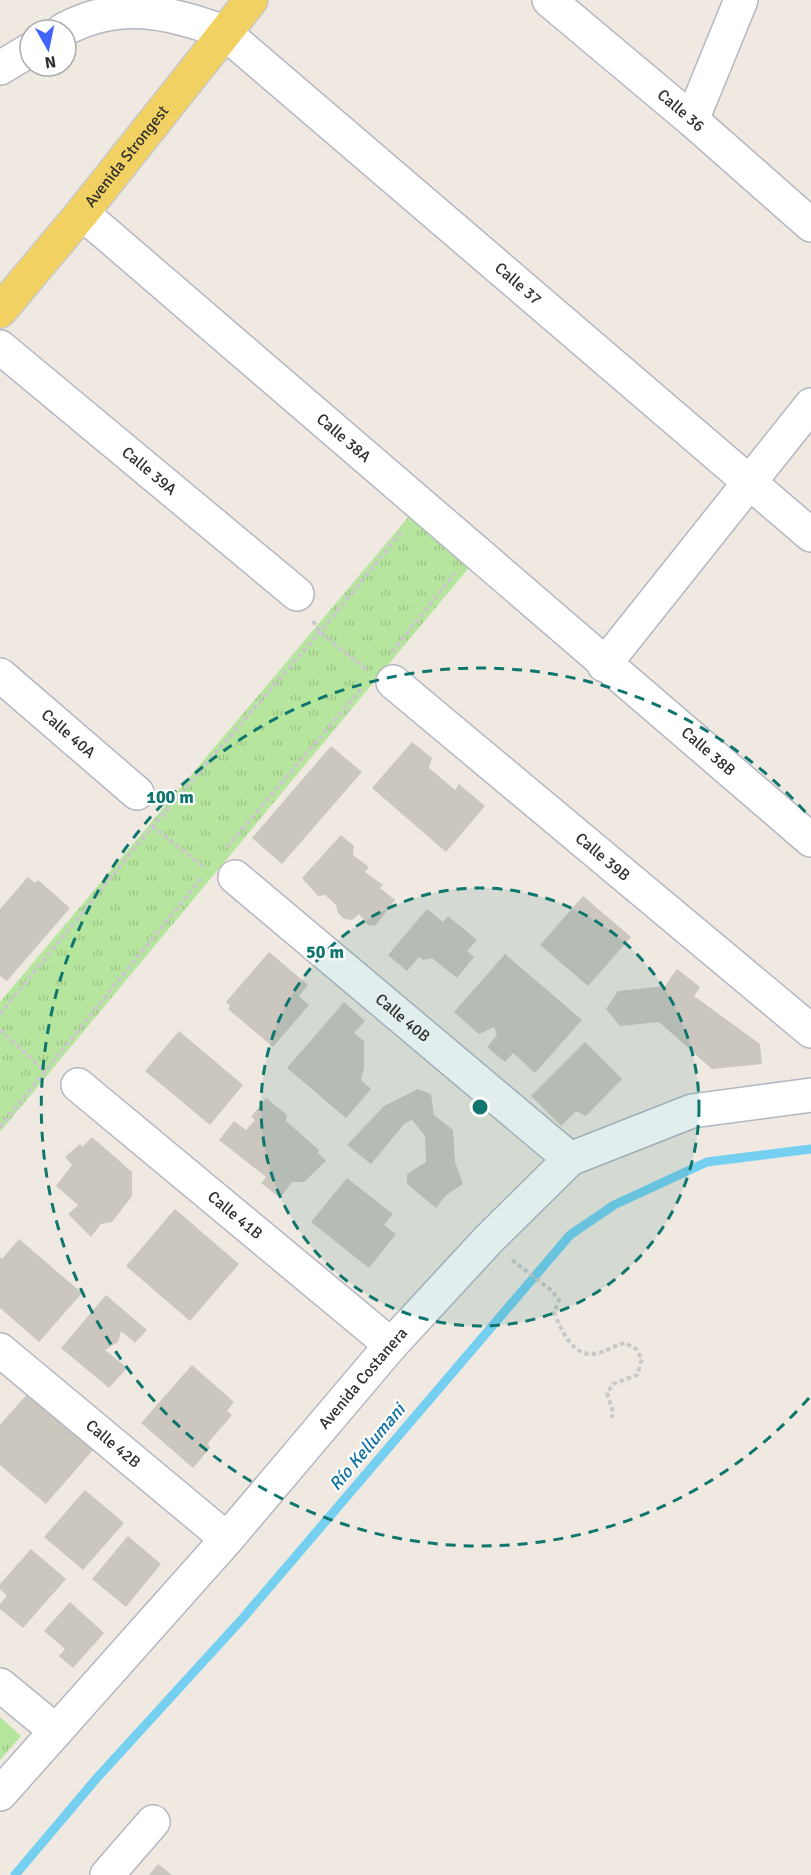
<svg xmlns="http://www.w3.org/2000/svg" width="811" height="1875" viewBox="0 0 811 1875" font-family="Signika,sans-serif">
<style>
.grass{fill:url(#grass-tufts)}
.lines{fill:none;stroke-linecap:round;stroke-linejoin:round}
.stream{stroke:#75cff0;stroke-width:9}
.building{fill:#cbc7bf}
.minor-casing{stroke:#b4b7c1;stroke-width:36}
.major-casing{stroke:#c9c9c9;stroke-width:36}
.path{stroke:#c9c9c9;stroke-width:4;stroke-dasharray:4.5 3;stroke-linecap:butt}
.minor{stroke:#fff;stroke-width:33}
.major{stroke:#f2d163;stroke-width:33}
.ring{fill:none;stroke:#0f766e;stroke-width:3;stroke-dasharray:10 8}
.labels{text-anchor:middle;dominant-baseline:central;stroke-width:4.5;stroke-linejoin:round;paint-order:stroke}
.street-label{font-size:16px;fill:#2e2e2e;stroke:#fff}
.water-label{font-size:18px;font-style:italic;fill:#0d6fa3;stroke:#fff}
.centre{fill:#0f766e;stroke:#fff;stroke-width:3}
.ring-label{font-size:18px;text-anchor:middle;font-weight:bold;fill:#0f766e;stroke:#fff;stroke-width:4.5;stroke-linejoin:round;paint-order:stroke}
</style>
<defs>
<pattern id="grass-tufts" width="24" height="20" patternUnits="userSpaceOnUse" patternTransform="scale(1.5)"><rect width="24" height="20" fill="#b6e59e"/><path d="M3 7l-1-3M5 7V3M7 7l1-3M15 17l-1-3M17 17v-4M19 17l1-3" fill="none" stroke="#9dc588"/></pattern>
</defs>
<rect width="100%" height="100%" fill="#efe9e1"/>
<g class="grass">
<path d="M416,508L477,558L0,1132V1002Z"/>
<path d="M0,1717L21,1736L0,1760Z"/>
</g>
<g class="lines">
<path class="stream" d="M15,1875L96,1779L243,1618L570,1235L614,1205L707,1162L811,1149"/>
</g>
<g class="building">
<path d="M412,742L432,758L429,768L455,790L459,784L485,806L446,852L372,788Z"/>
<path d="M331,746L362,772L282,864L252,838Z"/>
<path d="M341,835L354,846L353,855L369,867L365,872L383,885L380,888L395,900L376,925L369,926L359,914L352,920L344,919L338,913L336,905L325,895L318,896L302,878Z"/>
<path d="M28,877L35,883L38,880L70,908L7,981L0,976V909Z"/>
<path d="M583,896L631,937L588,986L540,945Z"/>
<path d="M427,909L443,922L448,916L477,940L467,951L474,957L457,978L432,958L423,960L419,957L407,971L388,955Z"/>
<path d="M269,952L308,985L299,996L309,1005L273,1047L228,1009L230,1006L226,1002Z"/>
<path d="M505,954L582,1020L535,1073L513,1053L505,1062L487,1047L497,1035L494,1027L479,1034L454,1012Z"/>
<path d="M677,969L700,987L694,996L760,1044L762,1064L712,1069L659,1022L620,1026L606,1009L618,991L665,986Z"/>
<path d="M344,1002L365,1021L354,1033L364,1041V1068L361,1080L371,1089L346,1118L287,1068Z"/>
<path d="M179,1031L243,1085L210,1125L145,1071Z"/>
<path d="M585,1042L622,1079L586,1116L576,1111L561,1126L531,1096Z"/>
<path d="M418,1089L431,1094L434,1115L453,1130L455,1162L463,1184L446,1195L436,1208L407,1184V1174L426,1162L425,1136L412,1120L405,1123L371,1164L347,1145L384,1106Z"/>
<path d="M266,1098L287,1115L286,1121L319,1150L318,1153L326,1161L304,1182H292L280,1198L261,1183L266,1177L219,1140L234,1121L246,1130L255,1120L251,1117Z"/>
<path d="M92,1137L132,1172V1196L112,1222L101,1224L91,1237L68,1214L78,1205L56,1186L72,1165L65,1157L80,1144L82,1147Z"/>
<path d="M347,1178L393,1214L384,1225L396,1234L369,1268L311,1222Z"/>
<path d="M175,1209L239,1264L190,1321L126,1266Z"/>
<path d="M19,1239L82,1293L39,1342L0,1308V1257L2,1259Z"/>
<path d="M106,1295L147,1330L135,1343L121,1331L118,1342L105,1350L127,1368L109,1388L61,1348Z"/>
<path d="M192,1365L234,1402L227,1411L232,1415L208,1443L210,1448L193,1468L141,1423Z"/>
<path d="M27,1394L93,1450L46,1504L0,1465V1425Z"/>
<path d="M85,1490L124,1523L83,1570L44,1537Z"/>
<path d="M128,1536L161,1564L126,1607L92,1579Z"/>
<path d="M31,1549L66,1579L23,1628L0,1609V1604L7,1596L0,1589V1584Z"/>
<path d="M70,1602L104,1633L73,1668L59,1656L65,1649L44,1631Z"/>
<path d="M158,1864L172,1875H149Z"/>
</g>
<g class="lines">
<defs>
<g id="minor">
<path id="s1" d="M549,0L692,120L811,225"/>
<path id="s2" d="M63,30C119,0 167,11 224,32L811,535"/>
<path d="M0,68L30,50"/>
<path d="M692,120L741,0"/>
<path id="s3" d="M82,213L811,840"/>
<path id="s4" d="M0,347L297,594"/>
<path d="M604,665L811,405"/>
<path id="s5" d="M0,675L137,793"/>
<path id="s6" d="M393,682L811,1031"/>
<path id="s7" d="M235,877L570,1159"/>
<path id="s8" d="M78,1085L391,1345"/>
<path id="s9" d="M0,1350L227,1539"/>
<path d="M0,1685L56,1731"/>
<path id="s10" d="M0,1794L227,1539L391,1345L488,1240L570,1159L692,1111L811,1095"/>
<path d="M107,1875L153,1822"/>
</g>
<g id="major">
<path id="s11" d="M0,311L82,213L251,0"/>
</g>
</defs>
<use href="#minor" class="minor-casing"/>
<use href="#major" class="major-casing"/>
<g class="path">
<path d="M313,621L320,632L367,670"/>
<path d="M392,652L455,573"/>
<path d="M152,826L205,868"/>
<path d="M227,847L362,688"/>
<path d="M0,1014L152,827L320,632L403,530"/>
<path d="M0,1030L46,1072"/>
<path d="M0,1127L203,876"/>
<path d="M512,1260L552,1291L559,1300L554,1312C561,1329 573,1360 598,1353C607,1351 615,1345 625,1343L636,1349L642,1359L637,1375L613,1384L607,1393L613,1412L612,1418"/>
</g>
<use href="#minor" class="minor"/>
<use href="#major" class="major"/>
</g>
<circle cx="480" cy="1107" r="219" fill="#0f766e" fill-opacity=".12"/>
<g class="ring">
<circle cx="480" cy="1107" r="219"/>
<path d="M809 1398A439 439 0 1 1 809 816"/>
</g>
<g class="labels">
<g class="street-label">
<text stroke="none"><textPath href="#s1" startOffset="172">Calle 36</textPath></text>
<text stroke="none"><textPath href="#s11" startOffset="200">Avenida Strongest</textPath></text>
<text stroke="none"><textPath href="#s2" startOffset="554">Calle 37</textPath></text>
<text stroke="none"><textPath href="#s3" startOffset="345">Calle 38A</textPath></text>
<text stroke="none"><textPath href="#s4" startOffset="194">Calle 39A</textPath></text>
<text stroke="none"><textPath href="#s5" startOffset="90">Calle 40A</textPath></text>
<text stroke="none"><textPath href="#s3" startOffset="826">Calle 38B</textPath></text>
<text stroke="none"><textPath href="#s6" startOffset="273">Calle 39B</textPath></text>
<text stroke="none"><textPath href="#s7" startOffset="219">Calle 40B</textPath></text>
<text stroke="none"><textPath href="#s8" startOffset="204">Calle 41B</textPath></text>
<text stroke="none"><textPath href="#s10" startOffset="552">Avenida Costanera</textPath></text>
<text stroke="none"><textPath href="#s9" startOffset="147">Calle 42B</textPath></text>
</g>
<g class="water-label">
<text transform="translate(367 1447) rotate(-50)">Río Kellumani</text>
</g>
</g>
<circle cx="480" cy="1107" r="9" class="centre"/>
<g class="ring-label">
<text x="170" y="803">100 m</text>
<text x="325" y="958">50 m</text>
</g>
<g transform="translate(48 48) rotate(171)"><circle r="28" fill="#ffffff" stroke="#ababab" stroke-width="1.5"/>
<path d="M0-4.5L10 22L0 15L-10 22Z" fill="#4264fb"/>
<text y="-9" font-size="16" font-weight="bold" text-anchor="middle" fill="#2e2e2e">N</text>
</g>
</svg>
